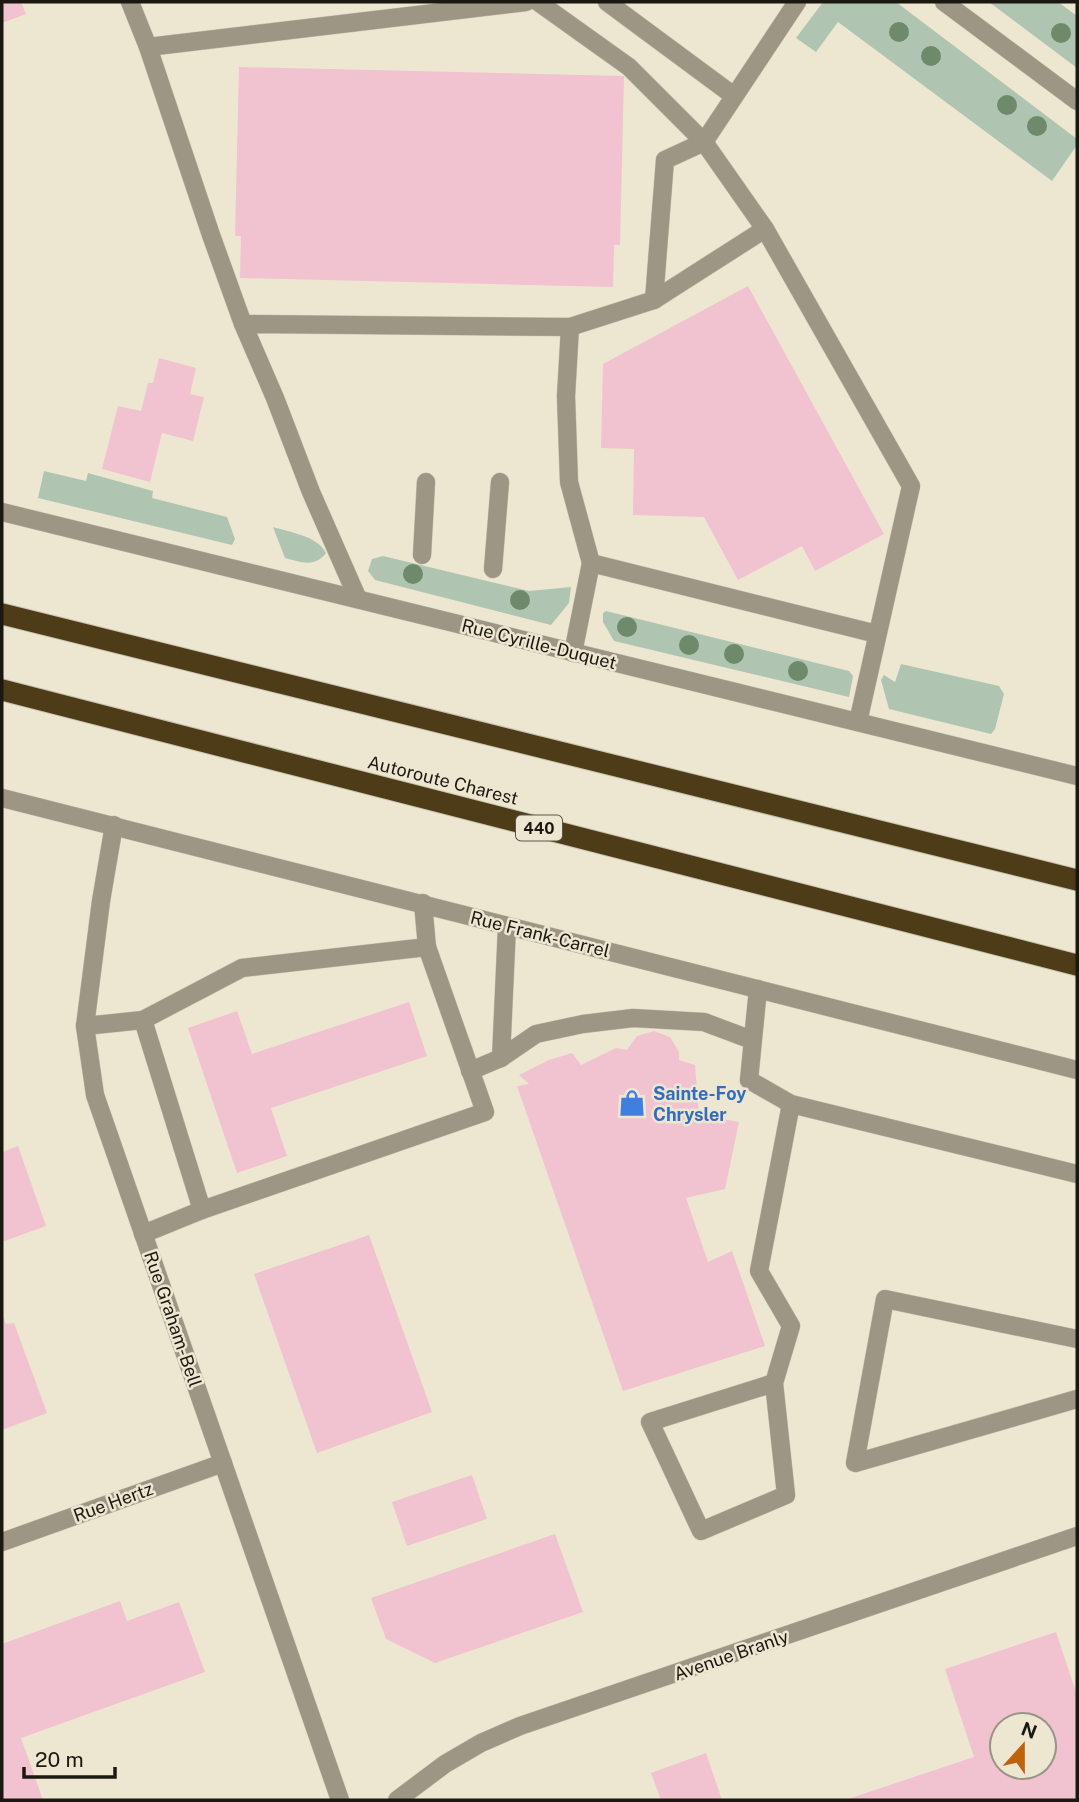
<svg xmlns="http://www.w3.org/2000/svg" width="1079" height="1802" viewBox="0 0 1079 1802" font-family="'Public Sans',sans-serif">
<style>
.green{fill:#b0c5b1}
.building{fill:#f1c2cf;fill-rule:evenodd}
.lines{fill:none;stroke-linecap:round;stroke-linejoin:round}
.minor-casing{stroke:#c7c2af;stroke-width:19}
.highway-casing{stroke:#c7c2af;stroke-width:23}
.minor{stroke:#9e9685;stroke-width:18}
.highway{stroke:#4e3c19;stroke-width:21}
.tree{fill:#6e8a6a}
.labels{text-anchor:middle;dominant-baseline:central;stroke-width:5;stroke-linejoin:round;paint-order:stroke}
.shield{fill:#ede7d2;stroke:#5a564b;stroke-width:2}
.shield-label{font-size:16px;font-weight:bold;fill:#1b1811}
.street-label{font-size:18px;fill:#1b1811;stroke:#ede7d2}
.shop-label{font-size:18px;font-weight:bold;fill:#366cbe;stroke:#ede7d2;text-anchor:start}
</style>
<rect width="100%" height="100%" fill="#ede7d2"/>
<g class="green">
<path d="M823,2H896L1077,139V145L1052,181L838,22L816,52L796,38Z"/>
<path d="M989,2H1058L1077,16V68Z"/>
<path d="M44,471L86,481L88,473L153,491L152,498L227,517L235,539L232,545L38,498Z"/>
<path d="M273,527C289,532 318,536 326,553C315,568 300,562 285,558Z"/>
<path d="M383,556L529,591L571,587L569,603L551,625L375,580L368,571L372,559Z"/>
<path d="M606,611L849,671L853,676L849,697L614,641L603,622V613Z"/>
<path d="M901,664L999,686L1004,694L995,729L991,734L889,709L881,680L884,675L895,682Z"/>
</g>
<g class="building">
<path d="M2,2H21L26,14L2,23Z"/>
<path d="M239,67L624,76L620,245H614L613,287L240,278L241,236H235Z"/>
<path d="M748,286L884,534L815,571L802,546L738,580L704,517L633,515L634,449L601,448L603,364Z"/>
<path d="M159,358L196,368L190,394L204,397L193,441L162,433L150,482L102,469L118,406L141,411L148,383H153Z"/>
<path d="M409,1002L427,1056L271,1108L287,1156L237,1173L188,1028L237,1011L252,1054Z"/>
<path d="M654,1031L670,1037L679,1052V1060L695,1065L699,1115L739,1122L725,1189L686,1198L708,1262L732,1251L765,1346L623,1391L517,1086L529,1084L519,1075L549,1060L572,1053L581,1065L616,1048L627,1050L637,1036Z"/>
<path d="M18,1146L46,1226L2,1242V1152Z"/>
<path d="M369,1235L432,1412L317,1453L254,1274Z"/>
<path d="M2,1313L6,1324L14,1323L47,1413L2,1430Z"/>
<path d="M472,1475L487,1519L407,1546L392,1502Z"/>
<path d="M555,1534L583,1612L435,1663L386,1639L371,1598Z"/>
<path d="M120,1601L127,1621L179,1602L205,1672L21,1738L43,1800H2V1644Z"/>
<path d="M1056,1632L1077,1695V1800H845L974,1757L945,1669ZM1002,1725H1044V1767H1002Z"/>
<path d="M706,1753L722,1800H661L651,1773Z"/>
</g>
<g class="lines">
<defs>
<g id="minor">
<path d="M130,2L148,47"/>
<path d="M538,2L629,67L704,142L765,229L911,486L858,722"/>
<path d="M607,2L734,96"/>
<path d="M944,2L1077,101"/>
<path d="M654,300L765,229"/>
<path d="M243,324L211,235L148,47L526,2"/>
<path d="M570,327L566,396L569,482L591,563"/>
<path d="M2,512L1077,776"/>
<path d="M422,555L426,482"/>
<path d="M493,569L500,482"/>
<path d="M358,599L311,492L275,398L243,324L570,327L654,300L665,160L704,142L797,2"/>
<path d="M573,653L591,563L877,634"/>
<path d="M2,798L1077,1070"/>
<path d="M114,825L101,901L85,1026L95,1095L340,1800"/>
<path d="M758,989L749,1080L791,1104L1077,1174"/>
<path d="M143,1020L202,1210L485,1112L427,947"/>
<path d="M85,1026L143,1020L242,968L427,947L423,903"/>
<path d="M501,1058L536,1034L583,1024L633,1018L704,1022L752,1040"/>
<path d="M470,1071L501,1058L507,926"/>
<path d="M143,1234L202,1210"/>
<path d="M1077,1339L885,1299L855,1463L1077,1399"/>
<path d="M774,1383L650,1422L701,1531L786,1495L774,1383L791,1326L759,1271L791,1104"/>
<path d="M2,1542L223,1463"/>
<path d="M397,1800L445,1764L481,1743L520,1726L1077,1536"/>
</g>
<g id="highway">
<path d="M2,614L1077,880"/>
<path d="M2,690L1077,965"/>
</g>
</defs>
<use href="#minor" class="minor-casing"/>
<use href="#highway" class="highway-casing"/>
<use href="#minor" class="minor"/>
<use href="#highway" class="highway"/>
</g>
<g class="tree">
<circle cx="899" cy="32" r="10"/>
<circle cx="1061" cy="33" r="10"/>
<circle cx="931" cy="56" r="10"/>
<circle cx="1007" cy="105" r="10"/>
<circle cx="1037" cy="126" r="10"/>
<circle cx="413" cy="574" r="10"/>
<circle cx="520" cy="600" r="10"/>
<circle cx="627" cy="627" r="10"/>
<circle cx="689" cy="645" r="10"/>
<circle cx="734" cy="654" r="10"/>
<circle cx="798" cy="671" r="10"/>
</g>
<defs>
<symbol id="shop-bare" viewBox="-9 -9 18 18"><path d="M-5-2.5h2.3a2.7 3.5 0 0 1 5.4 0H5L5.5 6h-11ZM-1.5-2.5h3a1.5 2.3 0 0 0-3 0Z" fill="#3f7fe0" stroke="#ede7d2" stroke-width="2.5" paint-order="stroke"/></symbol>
</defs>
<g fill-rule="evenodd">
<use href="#shop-bare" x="613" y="1084" width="38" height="38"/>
</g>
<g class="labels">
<rect class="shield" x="516" y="815.5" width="46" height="25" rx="5"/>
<g class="shield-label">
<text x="539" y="828">440</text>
</g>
<g class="street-label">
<text transform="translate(539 644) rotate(14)">Rue Cyrille-Duquet</text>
<text transform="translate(443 780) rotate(14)">Autoroute Charest</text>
<text transform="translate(540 934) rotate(14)">Rue Frank-Carrel</text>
<text transform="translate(173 1319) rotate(71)">Rue Graham-Bell</text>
<text transform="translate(113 1502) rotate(-20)">Rue Hertz</text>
<text transform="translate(731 1655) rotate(-19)">Avenue Branly</text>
</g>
<g class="shop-label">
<text x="653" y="1093">Sainte-Foy<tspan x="653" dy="21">Chrysler</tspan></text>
</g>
</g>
<rect width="1079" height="1802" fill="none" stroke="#1b1811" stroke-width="7"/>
<g transform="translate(1023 1746) rotate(21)"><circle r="33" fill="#ede7d2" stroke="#999485" stroke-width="2"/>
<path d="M0-5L12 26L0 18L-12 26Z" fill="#be620e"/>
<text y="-10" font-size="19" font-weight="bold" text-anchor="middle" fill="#1b1811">N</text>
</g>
<path d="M24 1767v10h91v-10" fill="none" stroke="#1b1811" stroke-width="3.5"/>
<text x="35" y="1767" font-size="21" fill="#1b1811" stroke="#ede7d2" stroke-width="5" paint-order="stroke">20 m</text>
</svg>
